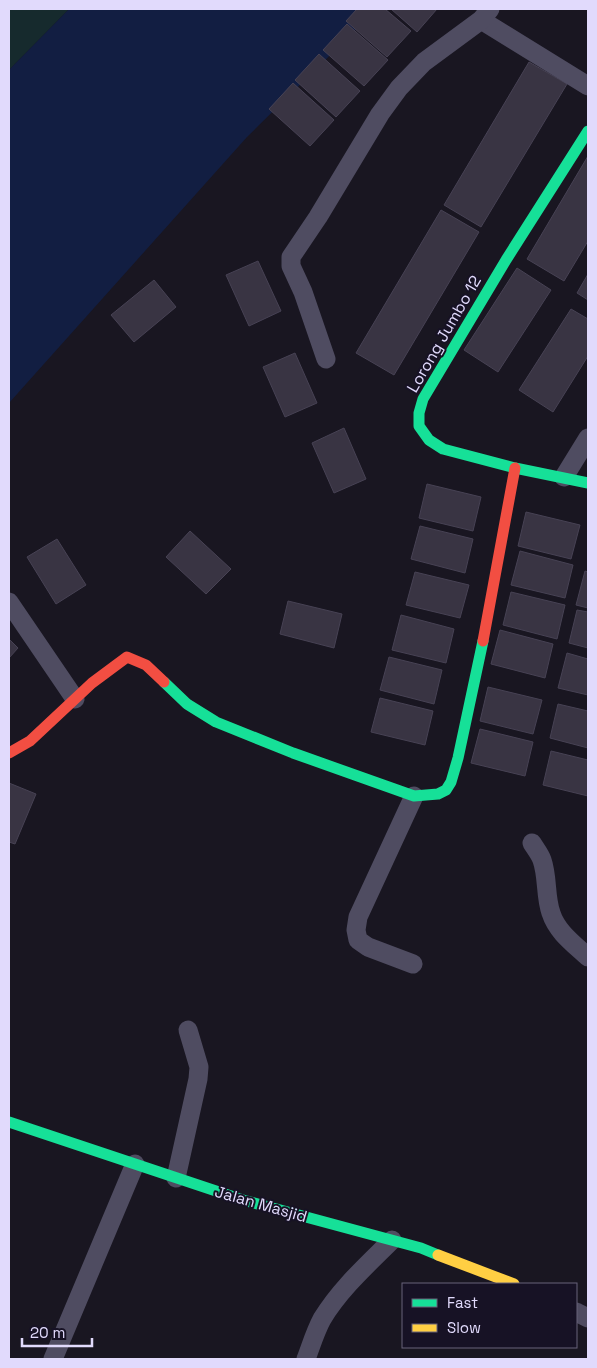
<svg xmlns="http://www.w3.org/2000/svg" width="597" height="1368" viewBox="0 0 597 1368" font-family="'Space Grotesk',sans-serif">
<style>
.green{fill:#162a2d}
.water{fill:#121e42}
.building{fill:#393443;stroke:#474254}
.lines{fill:none;stroke-linecap:round;stroke-linejoin:round}
.street{stroke:#4f4c61;stroke-width:19}
.fast{stroke:#16e098;stroke-width:11}
.slow{stroke:#ffcf43;stroke-width:11}
.jam{stroke:#f24e42;stroke-width:11}
.labels{text-anchor:middle;dominant-baseline:central;stroke-width:4;stroke-linejoin:round;paint-order:stroke}
.street-label{font-size:16px;fill:#e1dafc;stroke:#171225}
</style>
<rect width="100%" height="100%" fill="#191621"/>
<path class="green" d="M9,9H69L9,70Z"/>
<path class="water" d="M69,9H377L247,137L9,403V70Z"/>
<g class="building">
<path d="M357,9H385L411,31L387,57L346,21Z"/>
<path d="M391,9H437L417,32Z"/>
<path d="M347,24L388,60L364,86L323,50Z"/>
<path d="M319,54L360,91L336,117L295,80Z"/>
<path d="M529,62L567,84L481,227L444,205Z"/>
<path d="M293,83L334,120L310,146L269,109Z"/>
<path d="M588,156V241L564,281L527,259Z"/>
<path d="M441,210L479,232L394,375L356,353Z"/>
<path d="M258,261L281,311L249,326L226,275Z"/>
<path d="M517,268L551,290L498,372L464,350Z"/>
<path d="M588,274V300L577,293Z"/>
<path d="M154,280L176,307L134,342L111,315Z"/>
<path d="M571,309L588,319V356L553,412L519,390Z"/>
<path d="M295,353L317,403L285,417L263,367Z"/>
<path d="M344,428L366,479L334,493L312,443Z"/>
<path d="M427,484L481,497L473,531L419,518Z"/>
<path d="M526,512L580,525L571,559L518,546Z"/>
<path d="M420,526L473,539L465,573L411,559Z"/>
<path d="M190,531L231,569L206,594L166,557Z"/>
<path d="M57,539L86,585L56,604L27,557Z"/>
<path d="M520,551L573,565L565,598L511,585Z"/>
<path d="M585,571L588,572V608L576,605Z"/>
<path d="M415,572L469,585L460,618L406,605Z"/>
<path d="M511,592L565,605L557,639L503,625Z"/>
<path d="M288,601L342,614L334,648L280,634Z"/>
<path d="M577,610L588,612V648L569,643Z"/>
<path d="M401,615L454,629L446,663L392,650Z"/>
<path d="M500,630L553,644L545,678L491,664Z"/>
<path d="M9,639L18,648L9,658Z"/>
<path d="M567,653L588,659V695L558,688Z"/>
<path d="M389,657L442,670L434,704L380,690Z"/>
<path d="M488,687L542,700L533,734L480,721Z"/>
<path d="M380,698L433,711L425,745L371,732Z"/>
<path d="M558,704L588,711V748L550,738Z"/>
<path d="M480,729L533,742L525,776L471,763Z"/>
<path d="M551,751L588,760V796L543,785Z"/>
<path d="M9,783L36,794L15,844L9,842Z"/>
</g>
<g class="lines">
<g class="street">
<path d="M481,20L588,86"/>
<path d="M326,359L303,292L291,266V257L318,217L380,114L399,88L424,62L481,20L490,9"/>
<path d="M564,477L588,438"/>
<path d="M9,602L75,699"/>
<path d="M532,843C535,848 540,854 542,860C548,877 545,896 551,913C557,932 574,944 588,957"/>
<path d="M413,964L368,947L358,940L356,930L358,917L414,796"/>
<path d="M176,1178L198,1079L199,1067L188,1030"/>
<path d="M576,1312L588,1318"/>
<path d="M53,1359L135,1164"/>
<path d="M306,1359C311,1346 315,1332 322,1319C340,1289 368,1264 392,1240"/>
</g>
<g class="fast">
<path d="M588,131L506,260L423,399L419,413V426L429,440L443,449L515,468L588,483"/>
<path d="M164,682L187,704L216,722L293,753L414,796L438,794L446,790L451,782L458,758L483,641"/>
<path d="M9,1122L243,1200L421,1248L438,1255"/>
</g>
<path class="slow" d="M438,1255L514,1284"/>
<g class="jam">
<path d="M483,641L515,468"/>
<path d="M9,753L30,741L92,683L127,657L146,665L164,682"/>
</g>
</g>
<g class="labels">
<g class="street-label">
<text transform="translate(444 334) rotate(-60)">Lorong Jumbo 12</text>
<text transform="translate(261 1204) rotate(16)">Jalan Masjid</text>
</g>
</g>
<rect width="597" height="1368" fill="none" stroke="#e1dafc" stroke-width="20"/>
<rect x="402" y="1283" width="175" height="65" fill="#171225" stroke="#68627b"/>
<rect x="412" y="1299" width="25" height="8" fill="#16e098" stroke="#68627b"/>
<text x="447" y="1308" font-size="15" fill="#e1dafc">Fast</text>
<rect x="412" y="1324" width="25" height="8" fill="#ffcf43" stroke="#68627b"/>
<text x="447" y="1333" font-size="15" fill="#e1dafc">Slow</text>
<path d="M22 1338v8h70v-8" fill="none" stroke="#e1dafc" stroke-width="2.5"/>
<text x="30" y="1338" font-size="15" fill="#e1dafc" stroke="#171225" stroke-width="4" paint-order="stroke">20 m</text>
</svg>
